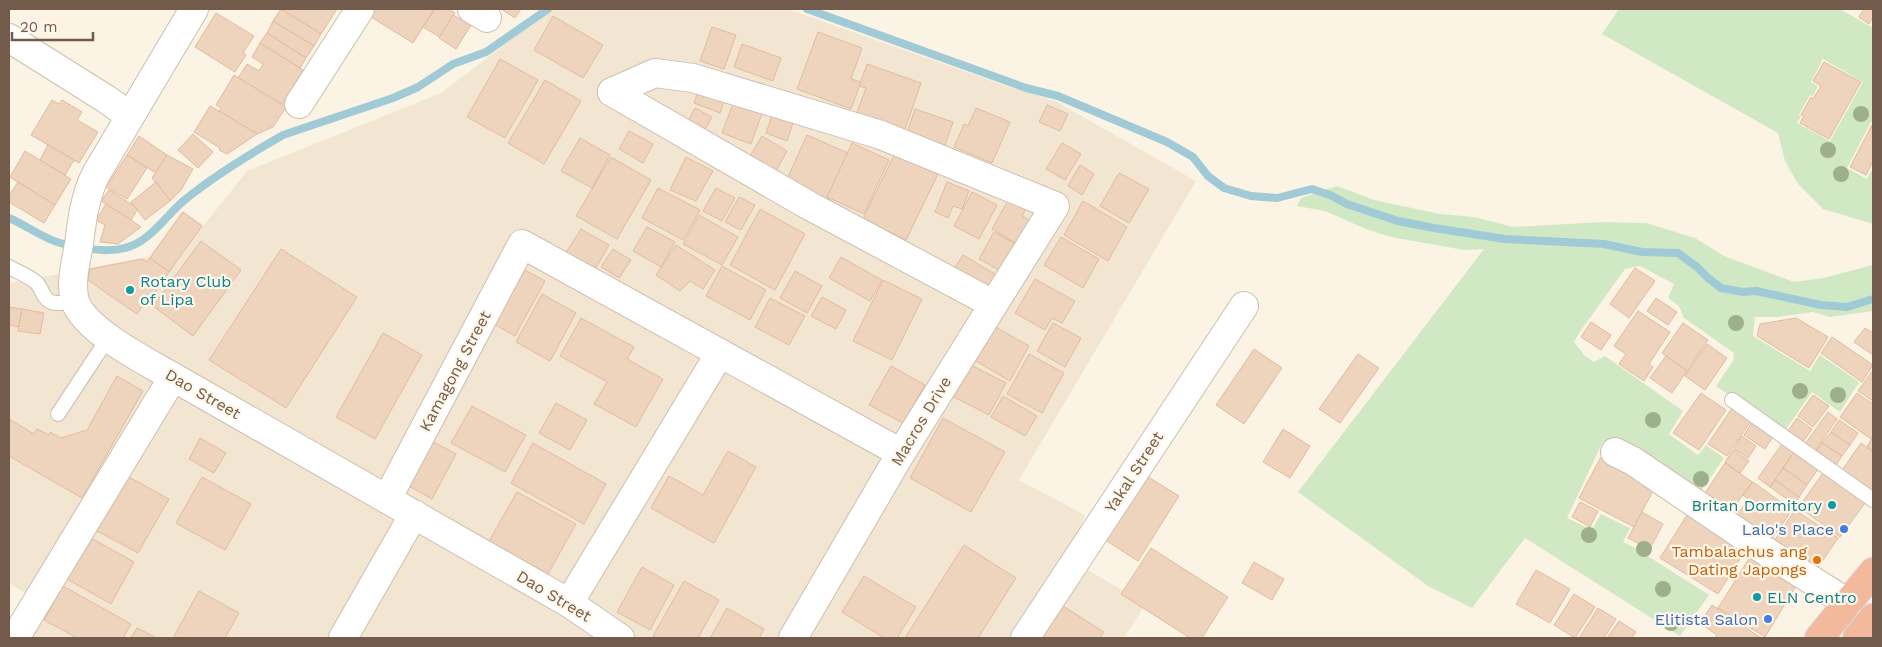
<svg xmlns="http://www.w3.org/2000/svg" width="1882" height="647" viewBox="0 0 1882 647" font-family="'Work Sans',sans-serif">
<style>
.residential{fill:#f2e6d3}
.green{fill:#d0e8c3;fill-rule:evenodd}
.lines{fill:none;stroke-linecap:round;stroke-linejoin:round}
.stream{stroke:#a0cad5;stroke-width:8}
.building{fill:#efd4bd;stroke:#e1bb9e}
.lane-casing{stroke:#cebeae;stroke-width:16}
.street-casing{stroke:#cebeae;stroke-width:30}
.highway-casing{stroke:#dbd4d0;stroke-width:30}
.lane{stroke:#fff;stroke-width:14}
.street{stroke:#fff;stroke-width:28}
.highway{stroke:#f3b99d;stroke-width:28}
.tree{fill:#9db08b}
.culture-dot{fill:#0f9aa8;stroke:#fef7ea;stroke-width:2}
.shop-dot{fill:#3f7fe0;stroke:#fef7ea;stroke-width:2}
.food-dot{fill:#e8710a;stroke:#fef7ea;stroke-width:2}
.labels{text-anchor:middle;dominant-baseline:central;stroke-width:4.5;stroke-linejoin:round;paint-order:stroke}
.culture-label{font-size:16px;fill:#0d838f;stroke:#fef7ea;text-anchor:start}
.street-label{font-size:16px;fill:#735b4b;stroke:#fef7ea}
.shop-label{font-size:16px;fill:#366cbe;stroke:#fef7ea;text-anchor:end}
.food-label{font-size:16px;fill:#c56008;stroke:#fef7ea;text-anchor:end}
</style>
<rect width="100%" height="100%" fill="#fbf4e4"/>
<path class="residential" d="M551,9H788L1006,86L1055,101L1196,181L1019,480L1085,515L1069,559L1146,604L1124,638H21L41,603L9,583V283L149,257L182,211L204,225L247,171L441,93Z"/>
<g class="green">
<path d="M1619,9H1840L1873,28V123L1871,122L1847,168L1867,179L1871,171L1873,172V224L1823,209L1798,184L1785,161L1778,133L1602,34ZM1823,59L1863,82L1830,141L1797,123L1801,116L1799,115L1810,95L1813,96L1818,86L1811,82Z"/>
<path d="M1337,186L1374,200L1440,214L1474,217L1513,227L1602,222L1646,223L1695,238L1724,256L1794,282L1823,278L1873,265V311L1830,317L1813,312L1776,317H1755L1753,336L1810,371L1820,355L1859,382L1840,412L1812,392L1784,432L1716,386L1733,361L1734,353L1684,318L1679,306L1668,298L1674,284L1640,266L1625,269L1579,333L1574,342L1585,356L1594,362L1605,356L1683,411L1669,434L1698,455L1706,445L1724,458L1697,497L1645,463L1603,441L1567,518L1592,530L1601,514L1630,528L1623,542L1635,548L1709,595L1680,636L1525,538L1472,608L1428,586L1298,492L1484,249L1464,250L1391,237L1366,229L1325,211L1297,206L1301,198Z"/>
</g>
<g class="lines">
<g class="stream">
<path d="M807,9L1026,88L1058,96L1167,142L1193,157L1208,176L1224,188L1251,196L1277,198L1312,189L1330,195L1347,204L1398,221L1434,228L1505,239L1604,244L1642,252L1678,253L1697,267L1708,278L1721,288L1743,292L1756,291L1821,305L1847,307L1873,299"/>
<path d="M9,218C26,225 42,238 60,243C79,248 106,253 125,248C151,242 167,213 187,198C217,174 250,154 283,135L393,98L418,87L453,64L486,52L548,9"/>
</g>
</g>
<g class="building">
<path d="M281,9H337L321,34Z"/>
<path d="M281,9L321,34L314,46L273,21Z"/>
<path d="M369,9H430L433,11L413,43L366,14Z"/>
<path d="M435,9H448L455,13L440,37L423,27Z"/>
<path d="M501,9H521L515,18Z"/>
<path d="M1864,9H1873V20L1872,19L1869,24L1859,17Z"/>
<path d="M216,13L254,36L243,53L246,55L235,72L195,47Z"/>
<path d="M453,15L471,25L456,49L439,38Z"/>
<path d="M553,16L603,45L583,78L534,50Z"/>
<path d="M273,21L314,46L306,58L267,33Z"/>
<path d="M712,27L736,35L724,69L700,61Z"/>
<path d="M818,32L862,48L851,79L861,82L851,109L797,89Z"/>
<path d="M267,33L306,58L300,68L260,43Z"/>
<path d="M260,43L303,70L282,105L238,78L247,64L259,71L263,64L252,57Z"/>
<path d="M742,44L781,58L773,81L734,67Z"/>
<path d="M500,59L538,80L505,138L467,117Z"/>
<path d="M1824,62L1861,82L1829,139L1800,123L1804,116L1801,115L1811,97L1813,99L1821,86L1813,81Z"/>
<path d="M867,64L921,83L904,132L856,115L866,88L859,86Z"/>
<path d="M234,75L286,107L273,127L257,134L219,111L221,108L216,105Z"/>
<path d="M545,80L581,101L544,164L508,143Z"/>
<path d="M700,86L726,95L720,113L694,103Z"/>
<path d="M52,100L59,104L62,100L82,112L77,120L98,132L79,163L31,135Z"/>
<path d="M734,101L763,111L751,144L722,133Z"/>
<path d="M1047,105L1068,114L1060,131L1039,122Z"/>
<path d="M210,106L219,111L257,134L227,154L219,150L220,148L194,132Z"/>
<path d="M775,107L796,114L787,141L766,133Z"/>
<path d="M695,108L712,117L696,145L680,136Z"/>
<path d="M976,108L1010,122L992,163L954,147L964,124L968,126Z"/>
<path d="M915,109L953,122L944,148L906,136Z"/>
<path d="M1872,125L1873,161L1866,175L1850,167Z"/>
<path d="M629,131L653,144L643,163L619,149Z"/>
<path d="M193,134L213,152L198,168L178,150Z"/>
<path d="M807,135L850,154L829,201L786,181Z"/>
<path d="M139,136L167,155L156,173L127,155Z"/>
<path d="M762,136L787,151L772,178L746,163Z"/>
<path d="M580,138L610,155L592,188L561,171Z"/>
<path d="M852,143L889,160L864,214L827,197Z"/>
<path d="M1062,143L1081,154L1065,180L1046,169Z"/>
<path d="M48,145L74,160L65,175L40,160Z"/>
<path d="M897,149L940,170L906,240L863,219Z"/>
<path d="M25,151L71,179L55,205L10,177Z"/>
<path d="M127,155L147,168L127,199L106,187Z"/>
<path d="M167,155L193,169L181,190L170,201L152,178Z"/>
<path d="M611,157L651,180L617,239L576,216Z"/>
<path d="M686,157L713,171L696,201L670,190Z"/>
<path d="M1080,165L1094,174L1082,195L1068,186Z"/>
<path d="M1119,173L1149,189L1129,223L1100,206Z"/>
<path d="M18,182L55,205L44,223L9,202V196Z"/>
<path d="M156,182L170,201L145,220L131,202Z"/>
<path d="M947,182L969,191L962,209L953,206L948,218L935,212Z"/>
<path d="M658,188L700,210L683,240L642,218Z"/>
<path d="M716,188L735,198L722,221L703,211Z"/>
<path d="M109,190L134,206L137,210L131,220L101,201Z"/>
<path d="M972,192L997,205L979,239L954,226Z"/>
<path d="M1011,195L1028,205L1022,216L1031,221L1017,244L992,229Z"/>
<path d="M739,197L755,205L741,230L725,222Z"/>
<path d="M1083,201L1127,227L1108,261L1064,235Z"/>
<path d="M106,204L131,220L141,227L118,244L100,242L105,225L96,220Z"/>
<path d="M760,209L805,234L775,290L730,265Z"/>
<path d="M183,212L202,226L169,272L150,258Z"/>
<path d="M699,215L738,237L722,265L683,244Z"/>
<path d="M647,227L675,242L661,267L633,251Z"/>
<path d="M581,229L609,245L591,276L562,259Z"/>
<path d="M994,232L1021,247L1006,274L979,259Z"/>
<path d="M1061,237L1099,259L1083,288L1044,265Z"/>
<path d="M201,241L241,270L193,336L153,306Z"/>
<path d="M676,245L715,270L703,289L690,281L680,291L656,275Z"/>
<path d="M281,249L357,297L286,408L209,360Z"/>
<path d="M613,249L631,260L619,278L601,267Z"/>
<path d="M963,255L1000,277L991,293L953,271Z"/>
<path d="M841,257L882,280L870,301L829,278Z"/>
<path d="M150,258L169,272L149,301L147,299L137,314L88,280L90,269L142,259L147,262Z"/>
<path d="M722,266L766,290L750,320L706,296Z"/>
<path d="M1635,268L1655,281L1629,318L1610,304Z"/>
<path d="M523,269L545,281L515,336L492,323Z"/>
<path d="M795,271L822,286L807,313L780,298Z"/>
<path d="M1035,279L1075,301L1062,323L1052,318L1045,330L1015,313Z"/>
<path d="M883,280L922,299L892,360L853,341Z"/>
<path d="M542,294L576,313L550,361L516,342Z"/>
<path d="M822,297L846,310L836,329L811,316Z"/>
<path d="M770,298L805,316L789,345L755,327Z"/>
<path d="M1656,298L1677,312L1668,325L1647,311Z"/>
<path d="M9,307L22,309L19,327L9,325Z"/>
<path d="M22,309L44,313L40,334L18,331Z"/>
<path d="M1638,311L1670,332L1649,364L1653,367L1644,381L1619,364L1626,354L1614,346Z"/>
<path d="M581,318L634,347L627,359L663,379L636,427L594,404L607,382L560,356Z"/>
<path d="M1796,318L1828,337L1809,368L1757,336L1760,324Z"/>
<path d="M1591,322L1611,335L1601,350L1581,337Z"/>
<path d="M1053,323L1081,338L1065,367L1037,351Z"/>
<path d="M1683,323L1708,340L1687,371L1662,353Z"/>
<path d="M994,326L1029,346L1010,381L974,360Z"/>
<path d="M1865,328L1873,333V355L1854,342Z"/>
<path d="M383,333L422,355L375,439L336,417Z"/>
<path d="M1832,337L1873,365L1862,382L1821,353Z"/>
<path d="M1707,344L1727,358L1705,390L1685,376Z"/>
<path d="M1254,349L1282,368L1244,424L1216,405Z"/>
<path d="M1029,354L1064,373L1042,413L1007,394Z"/>
<path d="M1358,354L1379,368L1340,423L1319,409Z"/>
<path d="M1666,356L1687,371L1672,393L1650,378Z"/>
<path d="M967,363L1006,383L989,415L950,395Z"/>
<path d="M891,366L925,385L903,423L869,405Z"/>
<path d="M1873,370V401L1858,391Z"/>
<path d="M117,376L143,391L82,498L9,456V419L34,434L37,429L49,435L50,432L61,438L87,430Z"/>
<path d="M1701,393L1726,410L1699,450L1673,433Z"/>
<path d="M1857,393L1873,404V435L1871,439L1840,417Z"/>
<path d="M1813,395L1829,406L1813,427L1798,416Z"/>
<path d="M1003,396L1037,416L1025,436L991,417Z"/>
<path d="M556,403L587,420L570,450L539,433Z"/>
<path d="M472,406L526,435L505,472L451,443Z"/>
<path d="M1732,408L1751,421L1727,456L1708,444Z"/>
<path d="M1828,412L1837,419L1813,454L1803,447Z"/>
<path d="M943,418L1005,452L971,512L910,478Z"/>
<path d="M1797,418L1812,429L1800,446L1785,435Z"/>
<path d="M1839,420L1858,433L1850,445L1831,432Z"/>
<path d="M1753,421L1774,435L1765,449L1744,435Z"/>
<path d="M1283,429L1310,446L1290,478L1263,462Z"/>
<path d="M1831,432L1850,445L1842,456L1822,443Z"/>
<path d="M1742,436L1756,446L1748,458L1734,449Z"/>
<path d="M1873,437V451L1867,446Z"/>
<path d="M200,438L226,453L214,473L189,459Z"/>
<path d="M430,440L456,454L432,499L405,484Z"/>
<path d="M533,443L606,484L584,524L511,483Z"/>
<path d="M1822,443L1842,456L1834,468L1814,454Z"/>
<path d="M1861,443L1873,452V496L1840,473Z"/>
<path d="M1782,444L1794,452L1770,487L1758,478Z"/>
<path d="M1733,450L1749,461L1740,473L1725,462Z"/>
<path d="M728,451L756,467L714,543L651,508L669,476L703,495Z"/>
<path d="M1794,452L1818,469L1807,485L1783,468Z"/>
<path d="M1601,457L1656,485L1634,527L1579,498Z"/>
<path d="M1725,463L1752,482L1725,520L1699,502Z"/>
<path d="M1783,468L1807,485L1799,497L1775,480Z"/>
<path d="M1140,472L1179,496L1138,561L1099,536Z"/>
<path d="M1823,473L1865,503L1840,537L1799,507Z"/>
<path d="M127,476L169,499L138,553L97,531Z"/>
<path d="M202,477L251,504L225,550L176,523Z"/>
<path d="M1775,480L1799,497L1794,504L1770,487Z"/>
<path d="M1753,482L1792,510L1765,549L1737,515L1748,499L1743,495Z"/>
<path d="M517,492L576,524L548,574L489,541Z"/>
<path d="M1580,502L1598,511L1590,527L1572,517Z"/>
<path d="M1795,510L1838,538L1813,575L1770,547Z"/>
<path d="M1642,512L1663,524L1650,549L1628,538Z"/>
<path d="M1687,515L1745,551L1718,594L1660,558Z"/>
<path d="M91,538L134,562L111,604L67,579Z"/>
<path d="M964,545L1016,578L978,638H905Z"/>
<path d="M1151,548L1228,597L1202,638H1190L1121,594Z"/>
<path d="M1750,557L1796,586L1765,637L1718,608Z"/>
<path d="M1254,562L1284,579L1272,600L1242,583Z"/>
<path d="M642,567L674,585L650,630L617,612Z"/>
<path d="M1536,570L1570,589L1550,623L1516,604Z"/>
<path d="M864,576L916,607L897,638H884L842,612Z"/>
<path d="M684,581L719,600L698,638H657L653,636Z"/>
<path d="M63,586L131,624L123,638H77L44,620Z"/>
<path d="M199,591L239,613L225,638H173Z"/>
<path d="M1574,594L1595,607L1575,638L1554,625Z"/>
<path d="M1055,601L1104,632L1100,638H1031Z"/>
<path d="M1712,605L1761,638H1715L1717,635L1700,623Z"/>
<path d="M727,608L764,629L759,638H710Z"/>
<path d="M1598,608L1616,619L1604,638H1579Z"/>
<path d="M1619,621L1636,632L1632,638H1607Z"/>
<path d="M137,628L157,638H131Z"/>
</g>
<g class="lines">
<defs>
<g id="lane">
<path d="M9,267C18,272 29,276 37,283C41,288 42,293 45,297C51,307 66,302 75,301"/>
<path d="M1732,400L1873,500"/>
<path d="M58,414L108,338"/>
</g>
<g id="street">
<path d="M194,9L96,174C85,196 82,219 79,244C76,261 71,279 74,297C79,328 146,361 173,377L569,603L620,638"/>
<path d="M472,9L487,18"/>
<path d="M9,38L106,99L130,116"/>
<path d="M612,92L655,73L693,78L881,135L1055,206L901,453L793,638"/>
<path d="M612,92L808,205L993,304"/>
<path d="M299,104L360,9"/>
<path d="M1615,452L1633,461L1770,554L1848,603"/>
<path d="M387,499L522,244L901,453"/>
<path d="M569,603L720,353"/>
<path d="M15,638L173,377"/>
<path d="M343,638L414,514"/>
<path d="M1025,638L1244,306"/>
</g>
<g id="highway">
<path d="M1819,638L1873,572"/>
<path d="M1857,638L1873,618"/>
</g>
</defs>
<use href="#lane" class="lane-casing"/>
<use href="#street" class="street-casing"/>
<use href="#highway" class="highway-casing"/>
<use href="#lane" class="lane"/>
<use href="#street" class="street"/>
<use href="#highway" class="highway"/>
</g>
<g class="tree">
<circle cx="1861" cy="114" r="8"/>
<circle cx="1828" cy="150" r="8"/>
<circle cx="1841" cy="174" r="8"/>
<circle cx="1736" cy="323" r="8"/>
<circle cx="1800" cy="391" r="8"/>
<circle cx="1838" cy="395" r="8"/>
<circle cx="1653" cy="420" r="8"/>
<circle cx="1701" cy="479" r="8"/>
<circle cx="1589" cy="535" r="8"/>
<circle cx="1644" cy="549" r="8"/>
<circle cx="1663" cy="589" r="8"/>
<circle cx="1671" cy="623" r="8"/>
</g>
<g class="culture-dot">
<circle cx="130" cy="290" r="5"/>
<circle cx="1832" cy="505" r="5"/>
<circle cx="1757" cy="597" r="5"/>
</g>
<g class="shop-dot">
<circle cx="1844" cy="529" r="5"/>
<circle cx="1768" cy="619" r="5"/>
</g>
<circle class="food-dot" cx="1817" cy="560" r="5"/>
<g class="labels">
<g class="culture-label">
<text x="140" y="281">Rotary Club<tspan x="140" dy="18">of Lipa</tspan></text>
<text x="1822" y="505" text-anchor="end">Britan Dormitory</text>
<text x="1767" y="597">ELN Centro</text>
</g>
<g class="street-label">
<text transform="translate(455 371) rotate(-62)">Kamagong Street</text>
<text transform="translate(203 394) rotate(30)">Dao Street</text>
<text transform="translate(921 421) rotate(-59)">Macros Drive</text>
<text transform="translate(1134 472) rotate(-57)">Yakal Street</text>
<text transform="translate(554 596) rotate(31)">Dao Street</text>
</g>
<g class="shop-label">
<text x="1834" y="529">Lalo's Place</text>
<text x="1758" y="619">Elitista Salon</text>
</g>
<g class="food-label">
<text x="1807" y="551">Tambalachus ang<tspan x="1807" dy="18">Dating Japongs</tspan></text>
</g>
</g>
<rect width="1882" height="647" fill="none" stroke="#735b4b" stroke-width="20"/>
<path d="M12 32v8h81v-8" fill="none" stroke="#735b4b" stroke-width="2.5"/>
<text x="20" y="32" font-size="15" fill="#735b4b" stroke="#fef7ea" stroke-width="4" paint-order="stroke">20 m</text>
</svg>
